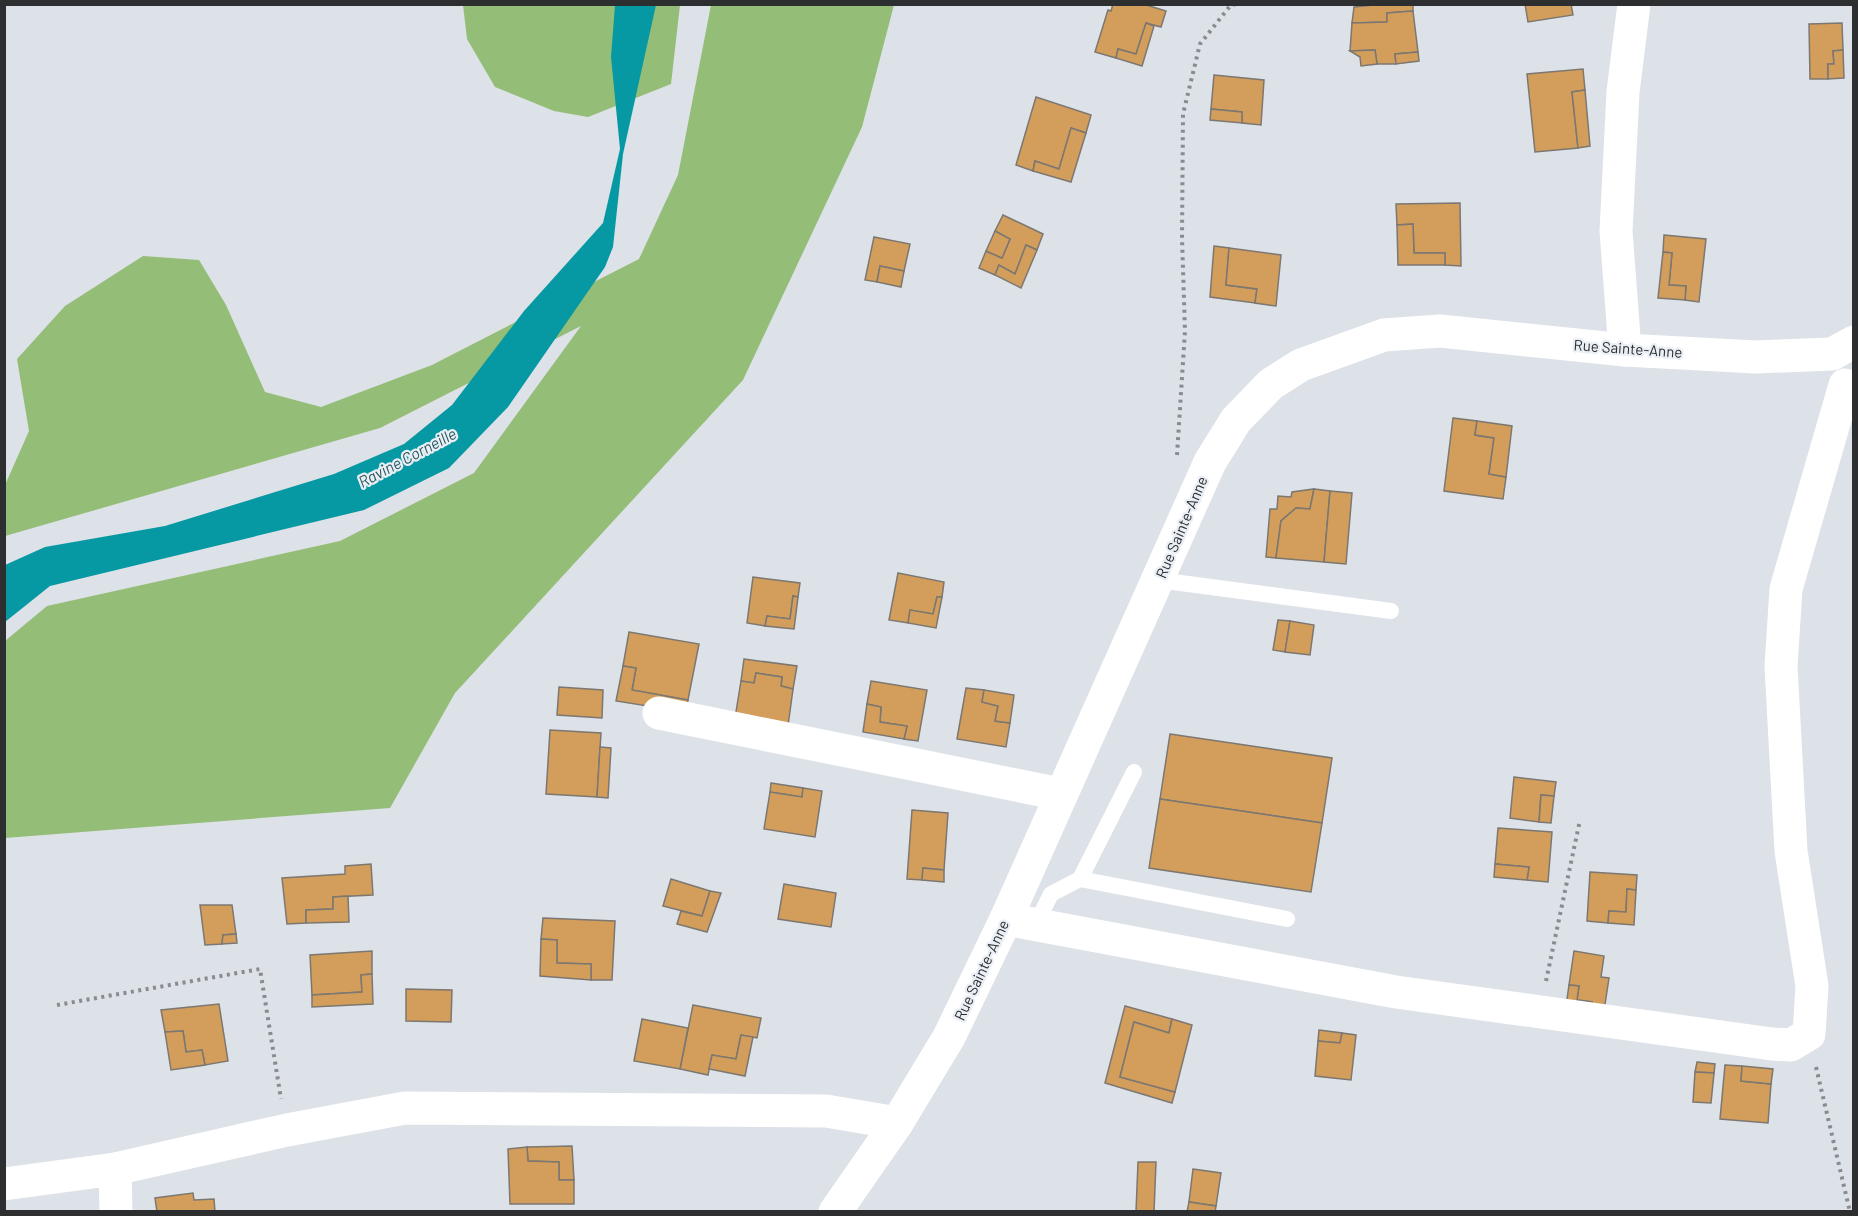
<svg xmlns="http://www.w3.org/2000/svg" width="1858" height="1216" viewBox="0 0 1858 1216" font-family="Barlow,sans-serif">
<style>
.forest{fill:#94bd77}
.water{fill:#0699a3}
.building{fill:#d39e5b;stroke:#7c7771;stroke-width:1.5}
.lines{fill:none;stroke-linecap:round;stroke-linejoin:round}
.path{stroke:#888b90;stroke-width:4;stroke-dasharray:3 4.5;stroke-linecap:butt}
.lane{stroke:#fff;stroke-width:16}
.street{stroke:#fff;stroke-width:33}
.secondary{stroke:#fff;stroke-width:33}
.labels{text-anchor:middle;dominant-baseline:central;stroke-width:4.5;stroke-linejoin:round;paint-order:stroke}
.street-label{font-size:15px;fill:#2c2e30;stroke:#eaeef5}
.water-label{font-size:16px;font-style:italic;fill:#285b5f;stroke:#eaeef5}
</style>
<rect width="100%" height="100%" fill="#dde1e8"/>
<g class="forest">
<path d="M463,5H680L671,84L588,117L554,111L495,87L467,39Z"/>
<path d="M711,5H894L862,127L743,380L455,693L390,808L5,838V641L47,606L340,541L474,473L581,326L380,428L5,536V485L29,431L17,359L65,306L143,256L199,260L226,305L265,392L321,407L432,365L639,259L678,175Z"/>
</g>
<path class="water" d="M615,5H656L623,154L613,247L605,267L508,407L449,468L364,510L50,586L5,622V565L45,547L165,526L334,474L404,444L452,405L524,311L603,223L620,149L611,57Z"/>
<g class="building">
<path d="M1113,4H1143L1166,11L1161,27L1146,23L1136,54L1118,49L1116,58L1095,52L1108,10L1111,11Z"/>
<path d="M1384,4H1413V11L1387,13V22L1352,23L1354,7Z"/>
<path d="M1525,4H1571L1573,15L1528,22Z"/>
<path d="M1413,11L1418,52L1395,54L1396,64H1377L1375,50L1350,51L1352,23L1387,22V13Z"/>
<path d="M1146,23L1154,26L1142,66L1116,58L1118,49L1136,54Z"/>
<path d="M1842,23L1843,50L1833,51L1834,64H1828V79H1810L1809,24Z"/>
<path d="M1375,50L1377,64L1361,66L1360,57L1350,51Z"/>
<path d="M1843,50L1844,78L1828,79V64H1834L1833,51Z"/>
<path d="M1418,52L1419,61L1396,64L1395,54Z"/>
<path d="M1583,69L1585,90L1572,92L1578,148L1535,152L1527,74Z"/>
<path d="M1214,75L1264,80L1261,125L1242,123V112L1211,109Z"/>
<path d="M1585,90L1590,146L1578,148L1572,92Z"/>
<path d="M1036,97L1091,115L1086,133L1071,128L1059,169L1035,161L1033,171L1016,165Z"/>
<path d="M1211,109L1242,112V123L1210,120Z"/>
<path d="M1071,128L1086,133L1071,182L1033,171L1035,161L1059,169Z"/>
<path d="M1460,203L1461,266L1445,265V253H1414L1413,224L1397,225L1396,204Z"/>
<path d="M1003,215L1043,234L1037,250L1026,245L1015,274L999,265L995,275L979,268L986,251L1002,258L1010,239L995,231Z"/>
<path d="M1413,224L1414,253H1445V265H1398L1397,225Z"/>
<path d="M995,231L1010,239L1002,258L986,251Z"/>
<path d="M1664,235L1706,239L1699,302L1685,300L1686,286L1669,285L1672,253L1663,252Z"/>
<path d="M874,237L910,244L904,271L880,266L877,282L865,280Z"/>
<path d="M1026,245L1037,250L1021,288L995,275L999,265L1015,274Z"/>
<path d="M1214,246L1229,248L1226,285L1257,289L1255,303L1210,297Z"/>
<path d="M1229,248L1281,255L1276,306L1255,303L1257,289L1226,285Z"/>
<path d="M1663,252L1672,253L1669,285L1686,286L1685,300L1658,298Z"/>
<path d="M880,266L904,271L901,287L877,282Z"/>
<path d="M1453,418L1477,421L1475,435L1494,438L1489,474L1506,477L1503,499L1444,491Z"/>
<path d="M1477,421L1512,426L1506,477L1489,474L1494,438L1475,435Z"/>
<path d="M1314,489L1310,509L1296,508L1281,521L1276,558L1266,557L1270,509H1277L1278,496L1291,497L1292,492Z"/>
<path d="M1314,489L1330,491L1324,562L1276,558L1281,521L1296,508L1310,509Z"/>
<path d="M1330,491L1352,493L1346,564L1324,562Z"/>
<path d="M898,573L944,582L942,597H937L933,614L910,610L908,623L889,620Z"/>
<path d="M753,577L800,583L798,597L793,596L790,619L767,616L765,626L747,623Z"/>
<path d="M793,596L798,597L794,629L765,626L767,616L790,619Z"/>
<path d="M937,597H942L936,628L908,623L910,610L933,614Z"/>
<path d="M1278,620L1290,621L1285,652L1273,650Z"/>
<path d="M1290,621L1314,625L1310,655L1285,652Z"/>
<path d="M629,632L699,644L688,700L632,690L636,668L623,666Z"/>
<path d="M744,659L797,666L793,689L781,686L782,677L756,673L754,683L741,681Z"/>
<path d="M623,666L636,668L632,690L688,700L685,712L616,701Z"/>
<path d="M756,673L782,677L781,686L793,689L788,726L735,718L741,681L754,683Z"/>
<path d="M871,681L927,690L918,741L904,739L907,726L880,722L881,707L867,704Z"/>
<path d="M559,687L603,690L602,718L557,715Z"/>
<path d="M966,688L984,690L982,702L998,706L995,721L1010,723L1006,747L957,739Z"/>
<path d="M984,690L1014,695L1010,723L995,721L998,706L982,702Z"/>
<path d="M867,704L881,707L880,722L907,726L904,739L863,732Z"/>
<path d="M550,730L601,733L597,797L546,794Z"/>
<path d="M1170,734L1332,758L1322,823L1160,799Z"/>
<path d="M600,747L611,748L608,798L597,797Z"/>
<path d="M1514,777L1556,782L1554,796L1541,795L1539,822L1510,818Z"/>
<path d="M771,783L803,788L802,797L770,792Z"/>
<path d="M803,788L822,791L815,837L764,829L770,792L802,797Z"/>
<path d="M1541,795L1554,796L1551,823L1539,822Z"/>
<path d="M1160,799L1322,823L1311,892L1149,868Z"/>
<path d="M912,810L948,813L944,870L923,868L922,880L907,879Z"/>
<path d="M1498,828L1552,832L1548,882L1527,880L1529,867L1495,864Z"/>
<path d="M371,864L373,895L333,897V909L306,910V923L287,924L282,878L345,874V866Z"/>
<path d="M1495,864L1529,867L1527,880L1494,877Z"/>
<path d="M923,868L944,870V882L922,880Z"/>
<path d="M1590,872L1637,875L1636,890L1627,889L1626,912L1609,911L1608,923L1587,921Z"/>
<path d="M671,879L710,891L702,916L663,906Z"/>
<path d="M784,884L836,893L831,927L778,919Z"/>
<path d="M1627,889L1636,890L1634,925L1608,923L1609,911L1626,912Z"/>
<path d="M710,891L721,893L707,932L677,924L681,911L702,916Z"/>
<path d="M348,896L349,922L306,923V910L333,909V897Z"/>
<path d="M200,905H232L236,934L223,935L222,944L205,945Z"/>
<path d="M543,918L615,921L612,980H591V964L557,963V940L541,939Z"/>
<path d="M236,934L237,943L222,944L223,935Z"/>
<path d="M541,939L557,940V963L591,964V980L540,976Z"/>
<path d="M372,951V974L361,975L362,992L312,995L310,955Z"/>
<path d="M1574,951L1604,956L1601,977L1609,978L1604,1011L1591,1009L1592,1002L1577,1000L1579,986L1569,985Z"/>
<path d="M372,974L373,1004L312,1007V995L362,992L361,975Z"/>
<path d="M1569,985L1579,986L1577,1000L1592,1002L1591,1009L1566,1006Z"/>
<path d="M406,989L452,990L451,1022L406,1021Z"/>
<path d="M219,1004L228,1061L205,1065L202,1050L186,1052L183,1031L165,1032L161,1010Z"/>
<path d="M693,1005L761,1018L757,1038L741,1035L736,1059L712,1055L708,1075L680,1069Z"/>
<path d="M1125,1006L1172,1019L1169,1033L1134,1022L1120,1077L1175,1092L1172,1103L1105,1083Z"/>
<path d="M642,1019L688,1028L680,1069L634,1061Z"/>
<path d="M1172,1019L1192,1025L1175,1092L1120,1077L1134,1022L1169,1033Z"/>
<path d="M1319,1030L1342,1033L1340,1043L1318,1041Z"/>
<path d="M183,1031L186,1052L202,1050L205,1065L171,1070L165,1032Z"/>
<path d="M1342,1033L1356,1035L1351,1080L1315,1076L1318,1041L1340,1043Z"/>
<path d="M741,1035L753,1037L745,1076L709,1069L712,1055L736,1059Z"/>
<path d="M1697,1062L1715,1064L1714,1073L1695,1072Z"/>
<path d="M1725,1065L1742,1066L1741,1081L1771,1084L1768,1123L1720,1119Z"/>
<path d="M1742,1066L1773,1069L1771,1084L1741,1081Z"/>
<path d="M1695,1072L1714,1073L1711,1103L1693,1102Z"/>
<path d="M572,1146L574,1180H559V1162L528,1161L527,1147Z"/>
<path d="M527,1147L528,1161L559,1162V1180H574V1204H510L508,1149Z"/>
<path d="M1138,1162H1156L1154,1212H1136Z"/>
<path d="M1193,1169L1221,1173L1216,1206L1189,1202Z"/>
<path d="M193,1193L194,1200L214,1199L215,1212H157L155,1198Z"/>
<path d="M1189,1202L1216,1206L1215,1212H1187Z"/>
</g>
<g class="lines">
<g class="path">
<path d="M1177,455L1185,331L1182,238L1183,114L1200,44L1230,6L1236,4"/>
<path d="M1546,981L1580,820"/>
<path d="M57,1005L260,969L281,1099"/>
<path d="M1816,1067L1850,1212"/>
</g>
<g class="lane">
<path d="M1158,580L1391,611"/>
<path d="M1080,879L1287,919"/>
<path d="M1036,924L1051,894L1080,879L1134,772"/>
</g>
<g class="street">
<path d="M1625,350L1616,231L1623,92L1634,4"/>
<path d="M659,713L1060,794"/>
<path d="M1006,919L1396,992L1772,1044L1791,1045L1809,1034L1812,986L1791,851L1781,666L1786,589L1845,385"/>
<path d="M115,1169L116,1212"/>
<path d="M4,1184L115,1169L287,1130L405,1108L826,1111L897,1123"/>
</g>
<path class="secondary" d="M835,1212L897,1123L949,1037L1006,919L1210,462L1236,420L1271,384L1301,365L1384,335L1440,331L1625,350L1756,357L1832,354L1854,342"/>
</g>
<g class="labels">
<g class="street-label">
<text transform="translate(1628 348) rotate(4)">Rue Sainte-Anne</text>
<text transform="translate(1181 527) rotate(-67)">Rue Sainte-Anne</text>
<text transform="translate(981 970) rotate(-65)">Rue Sainte-Anne</text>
</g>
<g class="water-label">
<text transform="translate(407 457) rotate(-28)">Ravine Corneille</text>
</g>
</g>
<rect width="1858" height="1216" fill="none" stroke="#2c2e30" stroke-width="12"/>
</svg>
